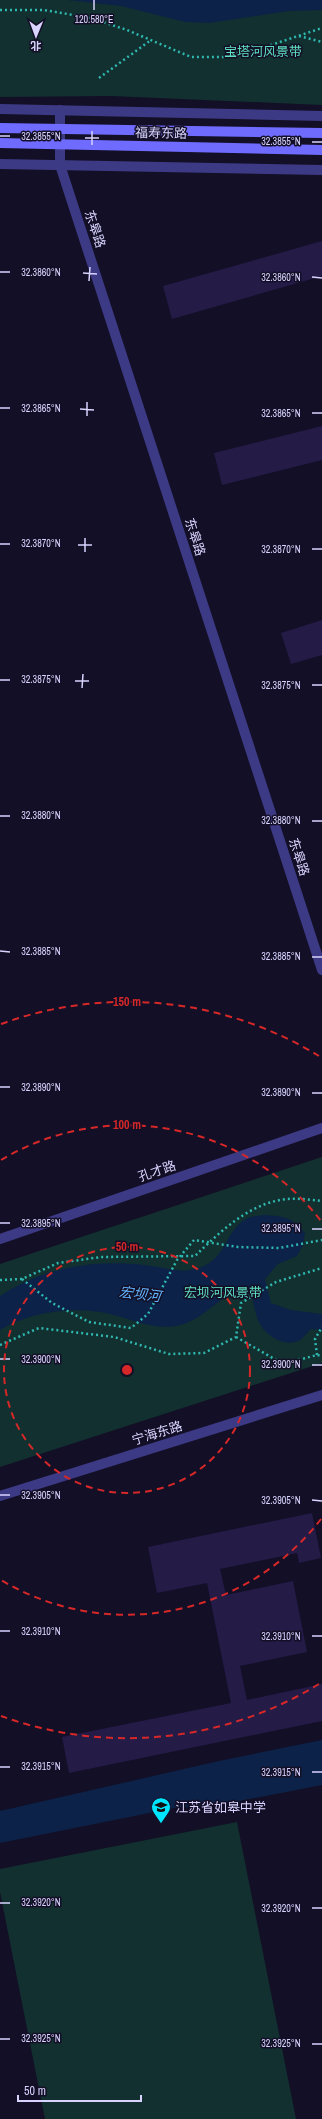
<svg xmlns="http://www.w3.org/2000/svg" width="322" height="2119" viewBox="0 0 322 2119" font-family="'Archivo Narrow','Noto Sans SC',sans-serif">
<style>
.green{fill:#12302f}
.water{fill:#0c2248}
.building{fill:#241b47}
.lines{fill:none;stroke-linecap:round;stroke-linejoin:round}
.path{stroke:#2fb8b0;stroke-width:2.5;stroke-dasharray:2 3;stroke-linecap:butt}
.minor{stroke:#3d3a85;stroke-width:10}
.tertiary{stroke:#3d3a85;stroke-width:10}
.secondary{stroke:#6f6bff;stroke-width:10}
.path-bridge{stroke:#2fb8b0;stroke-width:2.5;stroke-dasharray:2 3;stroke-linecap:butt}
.ticks{fill:none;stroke:#d9d4ff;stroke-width:1.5}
.ring{fill:none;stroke:#d62828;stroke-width:2;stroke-dasharray:7 5}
.labels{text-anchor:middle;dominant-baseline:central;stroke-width:3;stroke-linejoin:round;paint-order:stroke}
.park-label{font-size:13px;fill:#5fe0c0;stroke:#130f26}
.street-label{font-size:13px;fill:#d9d4ff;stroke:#130f26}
.poi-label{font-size:13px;fill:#d9d4ff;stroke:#130f26;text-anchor:start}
.water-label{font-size:14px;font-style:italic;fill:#62b6ff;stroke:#130f26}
.ticks-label{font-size:10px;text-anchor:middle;fill:#d9d4ff;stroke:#130f26;stroke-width:3;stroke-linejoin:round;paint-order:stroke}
.centre{fill:#d62828;stroke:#130f26;stroke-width:2}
.ring-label{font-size:12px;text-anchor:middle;font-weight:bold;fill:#d62828;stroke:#130f26;stroke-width:3;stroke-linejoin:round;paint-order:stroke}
</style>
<rect width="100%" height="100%" fill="#130f26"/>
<g class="green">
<path d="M0,0H322V105L111,96L0,97Z"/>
<path d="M322,1157V1363L0,1467V1264Z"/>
<path d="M237,1822L296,2119H45L0,1892V1869Z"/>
</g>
<g class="water">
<path d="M68,0H322V10L289,11L209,23L185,22L121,6Z"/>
<path d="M264,1215C285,1216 291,1217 305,1233L303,1245L297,1256L278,1264L265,1279L271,1303L291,1310L322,1314V1330L311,1329C308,1332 304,1337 300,1340C286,1348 267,1337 260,1324C255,1316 254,1303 251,1294L233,1292C214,1303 199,1322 176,1326C152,1330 132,1319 110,1314C75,1306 32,1311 0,1330V1296C44,1267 93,1259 145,1265C163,1267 182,1274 199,1268C227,1259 225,1230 246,1219C251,1216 259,1216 264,1215Z"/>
<path d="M322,1740V1785L219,1805L174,1808L0,1843V1811L219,1761Z"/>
</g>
<g class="building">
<path d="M322,241V276L172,319L163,286Z"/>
<path d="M322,426V460L222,485L214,453Z"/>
<path d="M322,620V655L291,664L281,633Z"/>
<path d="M312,1513L321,1558L299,1563L297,1553L220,1569L226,1595L293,1581L307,1652L240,1666L247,1700L322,1684V1721L69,1773L62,1737L231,1703L207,1583L157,1593L148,1547Z"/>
</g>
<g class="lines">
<g class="path">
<path d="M0,10H44L91,18L127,30L191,57H224L265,47L322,28"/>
<path d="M299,36L322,42"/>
<path d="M99,78L151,40"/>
<path d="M0,1280L22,1279L58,1263L101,1257L195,1256C220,1232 250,1202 288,1199C299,1198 311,1200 322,1201"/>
<path d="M236,1337L283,1364L317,1355L322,1356"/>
<path d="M0,1345L39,1328L114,1337L169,1354L204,1353L236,1337L241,1303L276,1282L322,1268"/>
<path d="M317,1355L315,1339L322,1327"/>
</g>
<g class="minor">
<path d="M0,109L322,116"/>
<path d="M0,164L322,170"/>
<path d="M0,1239L322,1128"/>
</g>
<g class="tertiary">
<path d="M60,110V165L322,970"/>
<path d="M0,1496L322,1395"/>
</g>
<g class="secondary">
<path d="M0,128L322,133"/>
<path d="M0,143L322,150"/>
</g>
<path class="path-bridge" d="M22,1279L52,1303L89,1322L131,1328L148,1314L177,1260L194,1240L238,1247L279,1248L322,1240"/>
</g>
<path class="ticks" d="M94,10V0M0,136H10M85,138H99M312,142H322M92,145V131M0,272H10M83,273L97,274M312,277L322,278M89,281L90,267M0,408H10M80,409L94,410M312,413H322M87,416V402M0,544H10M78,545H92M312,549H322M85,552V538M0,680H10M75,681H89M312,685H322M82,688L83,674M0,816H10M312,821H322M0,951L10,952M312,957H322M0,1087H10M312,1093H322M0,1223H10M312,1229H322M0,1359H10M312,1365H322M0,1495H10M312,1500L322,1501M0,1631H10M312,1636H322M0,1767H10M312,1772H322M0,1903H10M312,1908H322M0,2039H10M312,2044H322"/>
<g class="ring">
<circle cx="127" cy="1370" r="123"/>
<path d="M321 1519A245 245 0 0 1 1 1580M1 1160A245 245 0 0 1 321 1221"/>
<path d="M319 1684A368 368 0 0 1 1 1716M1 1024A368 368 0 0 1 319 1056"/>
</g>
<defs>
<symbol id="school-pin" viewBox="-11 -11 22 30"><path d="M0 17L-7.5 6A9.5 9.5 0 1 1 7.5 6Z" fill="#00e5ff" stroke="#130f26"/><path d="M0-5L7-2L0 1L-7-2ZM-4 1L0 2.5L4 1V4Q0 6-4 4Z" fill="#111"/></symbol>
</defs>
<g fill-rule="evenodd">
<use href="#school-pin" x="150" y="1796" width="22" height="30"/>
</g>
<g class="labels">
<g class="park-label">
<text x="263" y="51">宝塔河风景带</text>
<text x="223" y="1292">宏坝河风景带</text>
</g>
<g class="street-label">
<text transform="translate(161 133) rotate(1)">福寿东路</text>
<text transform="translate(95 229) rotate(71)">东皋路</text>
<text transform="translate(195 537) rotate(72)">东皋路</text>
<text transform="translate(299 857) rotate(72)">东皋路</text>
<text transform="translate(157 1171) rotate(-19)">孔才路</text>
<text transform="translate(157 1433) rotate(-17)">宁海东路</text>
</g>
<g class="poi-label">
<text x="175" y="1807">江苏省如皋中学</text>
</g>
<g class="water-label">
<text transform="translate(140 1294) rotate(7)">宏坝河</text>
</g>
</g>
<g class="ticks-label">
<text x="94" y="23">120.580°E</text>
<text x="41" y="140">32.3855°N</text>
<text x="281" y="145">32.3855°N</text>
<text x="41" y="276">32.3860°N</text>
<text x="281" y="281">32.3860°N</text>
<text x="41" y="412">32.3865°N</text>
<text x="281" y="417">32.3865°N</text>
<text x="41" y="547">32.3870°N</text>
<text x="281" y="553">32.3870°N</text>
<text x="41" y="683">32.3875°N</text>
<text x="281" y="689">32.3875°N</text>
<text x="41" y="819">32.3880°N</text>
<text x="281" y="824">32.3880°N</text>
<text x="41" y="955">32.3885°N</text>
<text x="281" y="960">32.3885°N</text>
<text x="41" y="1091">32.3890°N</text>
<text x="281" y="1096">32.3890°N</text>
<text x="41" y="1227">32.3895°N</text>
<text x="281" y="1232">32.3895°N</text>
<text x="41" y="1363">32.3900°N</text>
<text x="281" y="1368">32.3900°N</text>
<text x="41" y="1499">32.3905°N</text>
<text x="281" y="1504">32.3905°N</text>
<text x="41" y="1635">32.3910°N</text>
<text x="281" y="1640">32.3910°N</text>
<text x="41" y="1770">32.3915°N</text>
<text x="281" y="1776">32.3915°N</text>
<text x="41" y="1906">32.3920°N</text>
<text x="281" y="1912">32.3920°N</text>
<text x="41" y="2042">32.3925°N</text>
<text x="281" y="2047">32.3925°N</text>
</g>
<circle cx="127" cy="1370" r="6" class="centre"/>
<g class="ring-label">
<text x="127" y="1006">150 m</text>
<text x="127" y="1129">100 m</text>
<text x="127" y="1251">50 m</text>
</g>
<g transform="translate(36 36) rotate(181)" stroke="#130f26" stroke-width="3" paint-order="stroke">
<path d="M0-3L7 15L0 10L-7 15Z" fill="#d9d4ff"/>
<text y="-6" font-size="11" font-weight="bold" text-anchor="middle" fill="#d9d4ff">北</text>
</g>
<path d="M18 2095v6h123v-6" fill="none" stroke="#d9d4ff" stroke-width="2"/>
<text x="24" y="2095" font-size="12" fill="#d9d4ff" stroke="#130f26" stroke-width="3" paint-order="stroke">50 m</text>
</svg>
